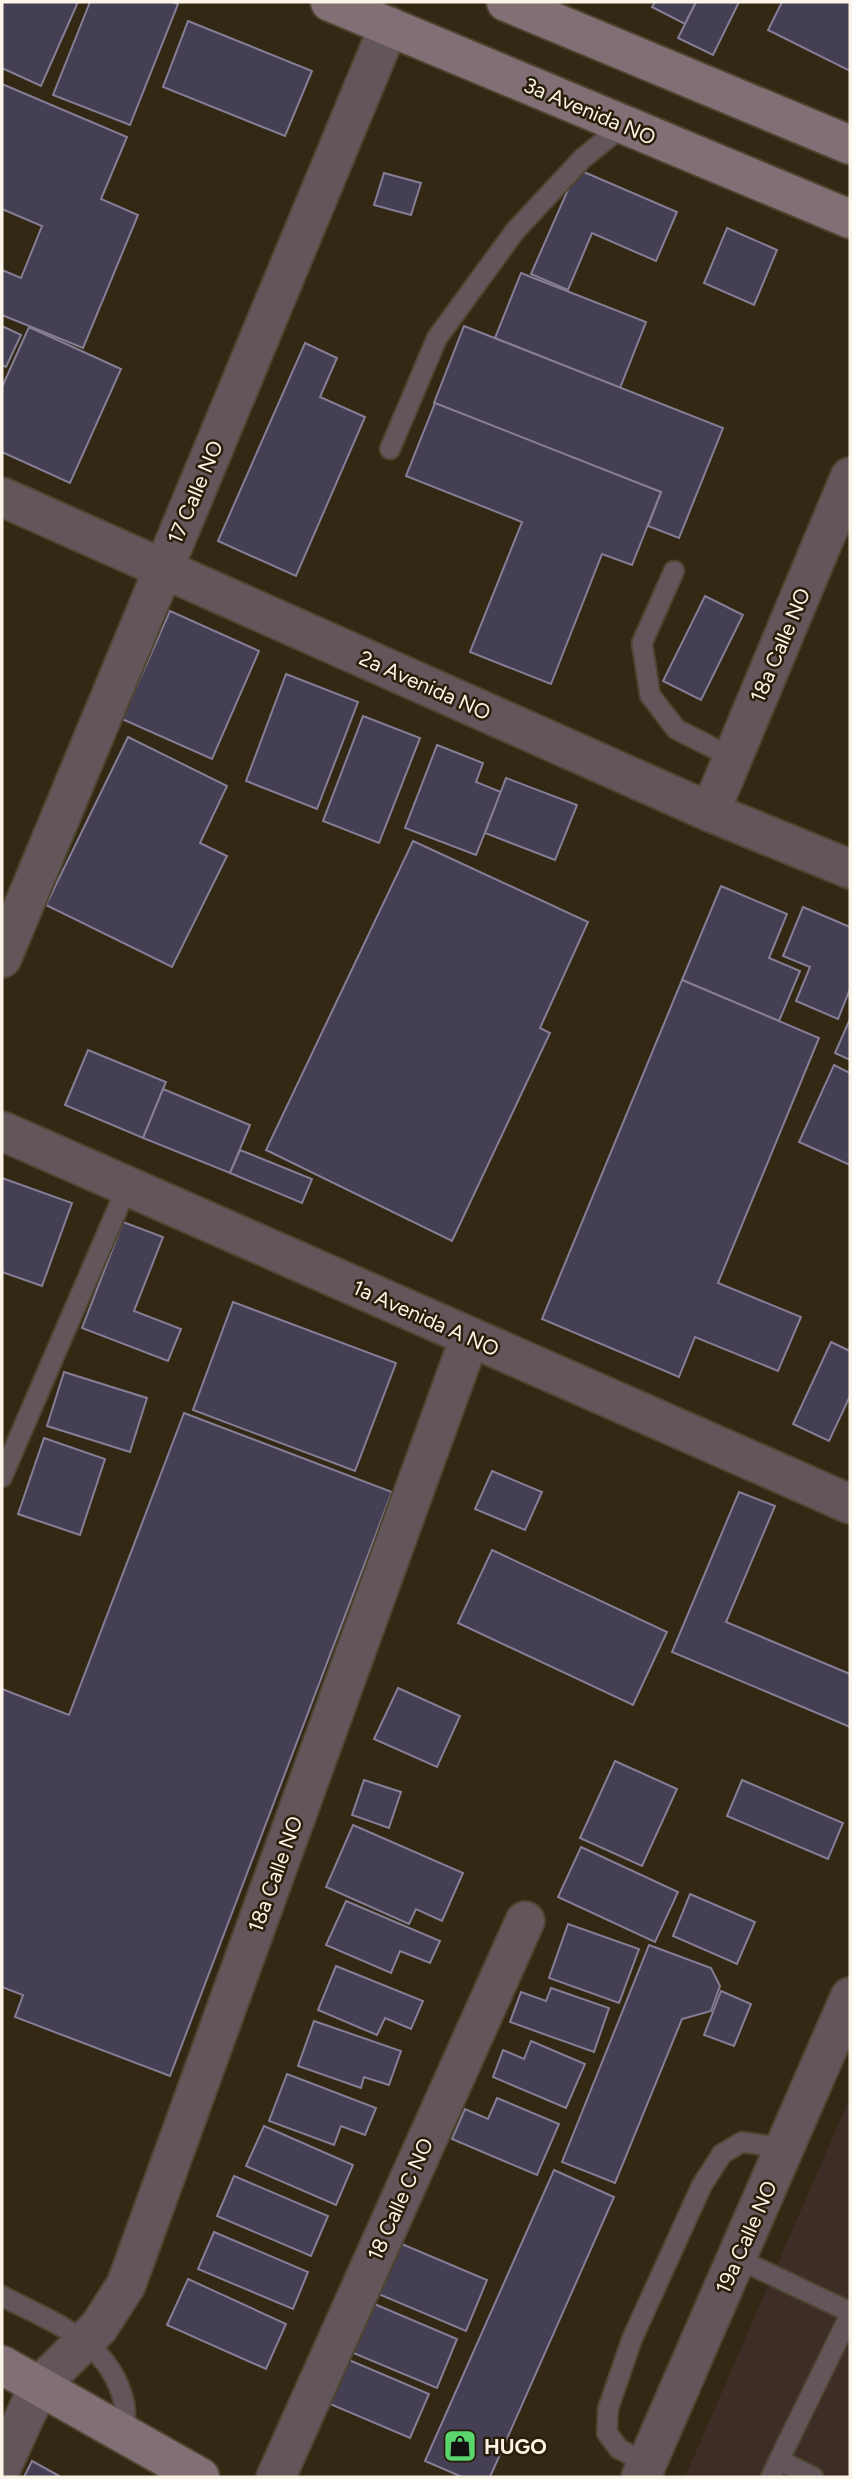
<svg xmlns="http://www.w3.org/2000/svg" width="852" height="2479" viewBox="0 0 852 2479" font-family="Figtree,sans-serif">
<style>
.commercial{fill:#3e2c26}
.building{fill:#453f54;stroke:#857e96;stroke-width:2}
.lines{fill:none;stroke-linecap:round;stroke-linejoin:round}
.lane-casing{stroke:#4e4531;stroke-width:23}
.street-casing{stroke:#4e4531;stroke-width:42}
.secondary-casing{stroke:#4e4531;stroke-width:42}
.lane{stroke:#62565b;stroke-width:19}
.street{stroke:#62565b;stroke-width:38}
.secondary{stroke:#826f76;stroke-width:38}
.labels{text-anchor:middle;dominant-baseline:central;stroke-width:5;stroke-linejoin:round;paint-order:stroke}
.street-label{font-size:21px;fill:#fbf4e7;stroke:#281e09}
.poi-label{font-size:21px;font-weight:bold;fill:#fbf4e7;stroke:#281e09;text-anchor:start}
</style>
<rect width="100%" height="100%" fill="#322813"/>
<path class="commercial" d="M850,2097V2477H685Z"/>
<g class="building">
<path d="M2,2H78L41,86L2,68Z"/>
<path d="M90,2H172L178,4L130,125L53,95Z"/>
<path d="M655,2H696L685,24L652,7Z"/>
<path d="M696,2H739L713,55L678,38Z"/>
<path d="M782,2H850V71L768,30Z"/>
<path d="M188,21L312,71L285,136L163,87Z"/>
<path d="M2,84L127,137L101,199L138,215L83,348L2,315V270L21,278L42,226L2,209Z"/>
<path d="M577,169L677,212L656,261L592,233L568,290L531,274Z"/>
<path d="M384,173L421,183L411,215L374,205Z"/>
<path d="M727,228L777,250L754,305L704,283Z"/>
<path d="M521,273L646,322L620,388L495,338Z"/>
<path d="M2,326L21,335L6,367L2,365Z"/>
<path d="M464,326L723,428L679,538L648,526L661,492L434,403Z"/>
<path d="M29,327L121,369L70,483L2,452V387Z"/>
<path d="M305,343L337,358L320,397L365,417L296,576L218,541Z"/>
<path d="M435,403L661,492L632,565L602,554L551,684L470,652L522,522L406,476Z"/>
<path d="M705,596L743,615L701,700L663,681Z"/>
<path d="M170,611L259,651L212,759L122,719Z"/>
<path d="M286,674L358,702L317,809L246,781Z"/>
<path d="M363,716L420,738L379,843L323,821Z"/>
<path d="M128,737L227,786L200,843L227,856L172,967L46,905Z"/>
<path d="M437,745L483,763L476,782L501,792L476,855L405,828Z"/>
<path d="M506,778L577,805L555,860L485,833Z"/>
<path d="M413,841L588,922L540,1028L550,1033L452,1241L266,1150Z"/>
<path d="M721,886L787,914L769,958L800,971L779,1021L682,980Z"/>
<path d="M803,907L850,927V989L838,1019L796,1001L810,967L783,956Z"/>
<path d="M682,980L819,1038L718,1283L801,1317L778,1371L695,1337L679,1377L542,1319Z"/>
<path d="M850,1019V1060L835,1053Z"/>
<path d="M88,1050L166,1082L143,1138L65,1105Z"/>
<path d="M834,1065L850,1073V1165L799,1142Z"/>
<path d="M163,1089L250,1125L230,1173L143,1138Z"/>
<path d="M240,1150L312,1179L302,1203L230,1173Z"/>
<path d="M2,1178L72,1203L42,1286L2,1272Z"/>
<path d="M123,1222L163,1237L134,1311L181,1329L168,1361L82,1328Z"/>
<path d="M233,1302L396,1363L355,1471L193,1410Z"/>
<path d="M831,1342L850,1351V1396L829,1441L793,1424Z"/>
<path d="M64,1372L147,1398L130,1452L47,1426Z"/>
<path d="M184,1413L392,1492L170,2076L15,2017L23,1995L2,1987V1689L69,1715Z"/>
<path d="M44,1438L105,1459L80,1535L18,1514Z"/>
<path d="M492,1471L542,1492L525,1530L475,1509Z"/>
<path d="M739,1492L775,1506L726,1622L850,1674V1727L672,1652Z"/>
<path d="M492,1550L667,1632L633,1705L458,1623Z"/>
<path d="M398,1688L460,1716L437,1767L374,1739Z"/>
<path d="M615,1761L677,1789L642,1866L580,1838Z"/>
<path d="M364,1780L401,1792L389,1828L352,1815Z"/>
<path d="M742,1780L843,1823L828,1859L727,1816Z"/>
<path d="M353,1825L463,1873L442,1921L416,1909L409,1924L326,1887Z"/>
<path d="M581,1847L678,1892L655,1942L558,1897Z"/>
<path d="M690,1894L755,1922L737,1964L673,1936Z"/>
<path d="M346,1901L440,1941L430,1963L400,1951L391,1973L326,1945Z"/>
<path d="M568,1924L639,1949L619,2003L549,1978Z"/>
<path d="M649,1945L711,1968L720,1986L711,2011L682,2019L615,2183L562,2162Z"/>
<path d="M336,1966L423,2001L411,2029L385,2018L377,2035L318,2010Z"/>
<path d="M551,1988L609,2008L594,2052L510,2022L521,1992L546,2001Z"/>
<path d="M721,1991L751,2004L734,2046L704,2035Z"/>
<path d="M314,2021L401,2051L389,2085L364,2077L361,2088L298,2066Z"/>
<path d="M531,2041L585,2064L566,2108L493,2077L503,2050L524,2059Z"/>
<path d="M287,2074L376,2108L365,2135L341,2126L334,2145L269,2121Z"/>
<path d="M497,2098L559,2124L537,2175L452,2139L465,2109L488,2119Z"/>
<path d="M264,2126L353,2165L336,2205L246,2166Z"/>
<path d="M554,2170L614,2197L490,2477H462L425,2461Z"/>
<path d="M234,2176L328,2216L311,2256L217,2216Z"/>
<path d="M214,2232L308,2272L293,2309L198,2269Z"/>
<path d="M390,2239L487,2280L466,2331L369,2290Z"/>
<path d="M188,2279L286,2324L266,2369L167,2325Z"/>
<path d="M372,2303L457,2339L437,2388L351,2352Z"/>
<path d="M342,2357L429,2394L410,2438L323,2401Z"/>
<path d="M32,2461L61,2477H24Z"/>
</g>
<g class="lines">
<defs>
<g id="lane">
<path d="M390,449L437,338L515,231L582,159L624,125"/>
<path d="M674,571L642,643L650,695L676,729L733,758"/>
<path d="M2,1477L127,1187"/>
<path d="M736,2258L850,2312"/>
<path d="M2,2296C53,2323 109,2340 124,2402C126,2413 125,2425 125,2435"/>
<path d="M647,2463L619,2449L607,2433L608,2409L632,2339L702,2185L722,2154L742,2142L784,2148"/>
<path d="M771,2477L779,2460"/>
<path d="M813,2477L779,2460L850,2315"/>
</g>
<g id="street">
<path d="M2,497L710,812L850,869"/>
<path d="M710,812L850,477"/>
<path d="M2,958L389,26"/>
<path d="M2,1131L850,1504"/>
<path d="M2,2466L39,2386L99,2327L126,2285L470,1337"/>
<path d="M276,2477L525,1921"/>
<path d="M641,2477L850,1997"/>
</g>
<g id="secondary">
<path d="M330,2L850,219"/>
<path d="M506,2L850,145"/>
<path d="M2,2365L200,2477"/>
</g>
</defs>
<use href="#lane" class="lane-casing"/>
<use href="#street" class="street-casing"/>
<use href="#secondary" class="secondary-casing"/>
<use href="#lane" class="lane"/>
<use href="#street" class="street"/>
<use href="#secondary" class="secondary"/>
</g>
<defs>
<symbol id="shop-square" viewBox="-11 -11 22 22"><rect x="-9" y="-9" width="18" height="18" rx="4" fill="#5ad56e" stroke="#281e09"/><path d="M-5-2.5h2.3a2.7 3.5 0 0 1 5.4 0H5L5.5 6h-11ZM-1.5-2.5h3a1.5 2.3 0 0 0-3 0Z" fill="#111"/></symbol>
</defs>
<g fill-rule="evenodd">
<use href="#shop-square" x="441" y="2427" width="38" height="38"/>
</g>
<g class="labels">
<g class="street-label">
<text transform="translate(590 111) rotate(23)">3a Avenida NO</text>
<text transform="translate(195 492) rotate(-67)">17 Calle NO</text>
<text transform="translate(780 645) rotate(-67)">18a Calle NO</text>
<text transform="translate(425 685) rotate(24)">2a Avenida NO</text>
<text transform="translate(426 1318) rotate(24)">1a Avenida A NO</text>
<text transform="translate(275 1874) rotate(-70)">18a Calle NO</text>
<text transform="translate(400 2199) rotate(-66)">18 Calle C NO</text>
<text transform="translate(746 2237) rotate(-66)">19a Calle NO</text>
</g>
<g class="poi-label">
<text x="484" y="2446">HUGO</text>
</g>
</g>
<rect width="852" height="2479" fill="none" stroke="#fbf4e7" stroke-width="7"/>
</svg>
